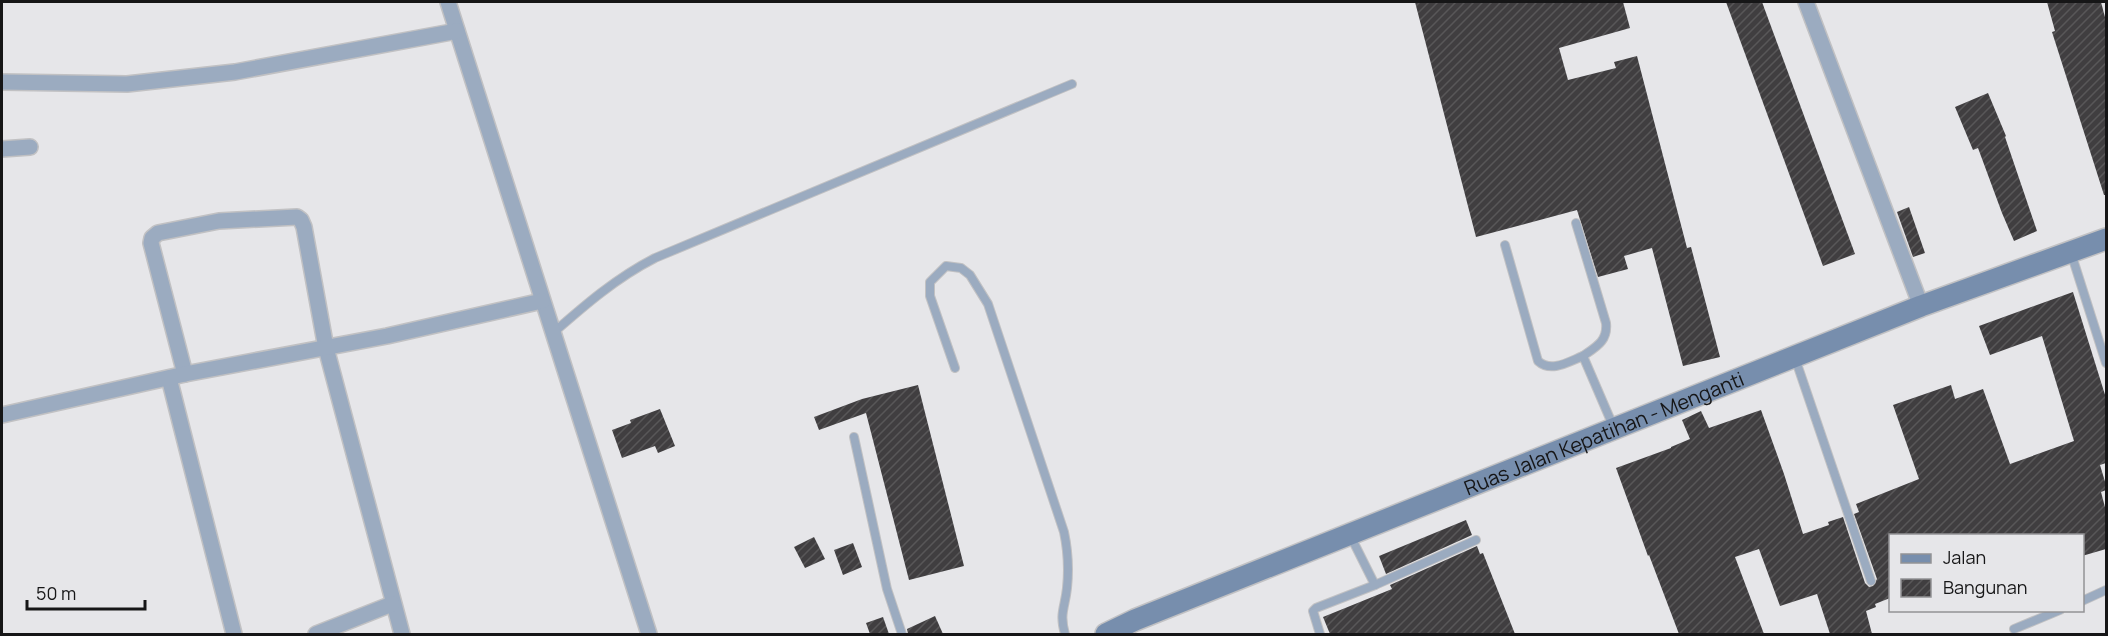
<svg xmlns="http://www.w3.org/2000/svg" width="2108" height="636" viewBox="0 0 2108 636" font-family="Manrope,sans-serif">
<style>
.building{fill:url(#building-hatch)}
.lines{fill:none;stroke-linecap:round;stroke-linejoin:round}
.lane-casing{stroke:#c1c1c3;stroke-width:10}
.street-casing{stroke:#c1c1c3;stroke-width:18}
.secondary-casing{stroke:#c1c1c3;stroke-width:24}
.lane{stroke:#9babc0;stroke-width:8}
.street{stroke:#9babc0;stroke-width:15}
.secondary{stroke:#778ead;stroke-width:21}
.labels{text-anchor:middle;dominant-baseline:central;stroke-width:6;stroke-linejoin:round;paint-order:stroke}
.street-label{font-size:20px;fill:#161617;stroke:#e6e6e9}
</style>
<defs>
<pattern id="building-hatch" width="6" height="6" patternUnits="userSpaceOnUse" patternTransform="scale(1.5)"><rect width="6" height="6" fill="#403e40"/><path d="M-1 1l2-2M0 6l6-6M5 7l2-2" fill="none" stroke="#585758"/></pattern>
</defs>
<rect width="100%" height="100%" fill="#e6e6e9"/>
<g class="building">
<path d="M1415,2H1623L1630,28L1559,48L1568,80L1616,68L1614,62L1637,56L1687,248L1691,247L1720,357L1683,366L1652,248L1624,256L1628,269L1598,277L1577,210L1476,237Z"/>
<path d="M1726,2H1762L1855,254L1823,266Z"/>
<path d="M2047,2H2101L2106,21V195H2104L2052,32L2055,31Z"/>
<path d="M1988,93L2006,136L2005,137L2037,231L2014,241L2002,213L1978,148L1973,150L1955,107Z"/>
<path d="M1909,207L1925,253L1913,257L1897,212Z"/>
<path d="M2073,292L2106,398V463L2100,465L2106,485V490L2101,492L2106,511V549L2082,556V536H1890V598L1875,604L1876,607L1866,611L1872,634H1830L1817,594L1780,606L1759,549L1735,557L1764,634H1679L1649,555L1648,556L1616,468L1671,448V447L1690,439L1682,420L1701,411L1709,428L1761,410L1784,474L1803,534L1829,525L1828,522L1843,517L1865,583L1869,587L1873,586L1877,579L1854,514L1859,512L1856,504L1919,479L1893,405L1951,385L1955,399L1983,389L2010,464L2074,441L2042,336L1990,355L1979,326Z"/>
<path d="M918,385L964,566L909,580L866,413L819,430L814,417L862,399Z"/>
<path d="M660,409L675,446L658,453L655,446L622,458L612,430L631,423L630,420Z"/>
<path d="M1466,520L1472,535L1386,574L1379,556Z"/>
<path d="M814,537L825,559L805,568L794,547Z"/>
<path d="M853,543L862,567L843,575L834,550Z"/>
<path d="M1477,546L1480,554L1483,553L1515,634H1330L1323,617L1392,589L1390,585Z"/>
<path d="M935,616L943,634H908L907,629Z"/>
<path d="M883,617L889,634H870L866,623Z"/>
</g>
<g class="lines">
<defs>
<g id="lane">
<path d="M1576,223L1606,323C1608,341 1596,347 1583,356L1614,428"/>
<path d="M1505,245L1538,361C1551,373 1568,362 1583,356"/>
<path d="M2071,253L2106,363"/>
<path d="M553,333C585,305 616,278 655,258L1072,84"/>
<path d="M1795,358L1871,581"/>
<path d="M955,368L930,296V282L946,266L961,268L970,275L988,304L1064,532C1068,551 1069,569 1067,588C1065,608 1059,613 1065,634"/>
<path d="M854,437L887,589L902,634"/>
<path d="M1351,537L1375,585L1476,540"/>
<path d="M2082,601L2106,590"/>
<path d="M2014,629L2060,610"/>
<path d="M1320,634L1313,611L1316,608L1375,585"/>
</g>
<g id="street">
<path d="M448,2L649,634"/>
<path d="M1806,2L1921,306"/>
<path d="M2,82L127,84L235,72L457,31"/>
<path d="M2,149L30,147"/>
<path d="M185,374L151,243L152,238L158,233L219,221L297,217L301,220L304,227L326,348L402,634"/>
<path d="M169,378L234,634"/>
<path d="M2,415L185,374L387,336L542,301"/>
<path d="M316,634L392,604"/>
</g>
<g id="secondary">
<path id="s1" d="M1106,634L1135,620L1921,306L2106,239"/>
</g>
</defs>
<use href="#lane" class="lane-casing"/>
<use href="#street" class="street-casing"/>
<use href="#secondary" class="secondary-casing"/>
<use href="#lane" class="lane"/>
<use href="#street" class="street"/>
<use href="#secondary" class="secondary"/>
</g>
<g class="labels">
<g class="street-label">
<text stroke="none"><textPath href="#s1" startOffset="537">Ruas Jalan Kepatihan - Menganti</textPath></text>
</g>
</g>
<rect width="2108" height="636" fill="none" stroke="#161617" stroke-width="6"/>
<rect x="1889" y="534" width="195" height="78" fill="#e6e6e9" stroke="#939395" stroke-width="1.5"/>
<rect x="1901" y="554" width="30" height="9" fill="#778ead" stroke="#939395" stroke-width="1.5"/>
<text x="1943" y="564" font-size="18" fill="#161617">Jalan</text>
<rect x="1901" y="579" width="30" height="18" fill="url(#building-hatch)" stroke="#939395" stroke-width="1.5"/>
<text x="1943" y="594" font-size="18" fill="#161617">Bangunan</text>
<path d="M27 600v9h118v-9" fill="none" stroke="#161617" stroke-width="3"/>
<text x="36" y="600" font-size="18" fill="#161617" stroke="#e6e6e9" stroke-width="4.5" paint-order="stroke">50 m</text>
</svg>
